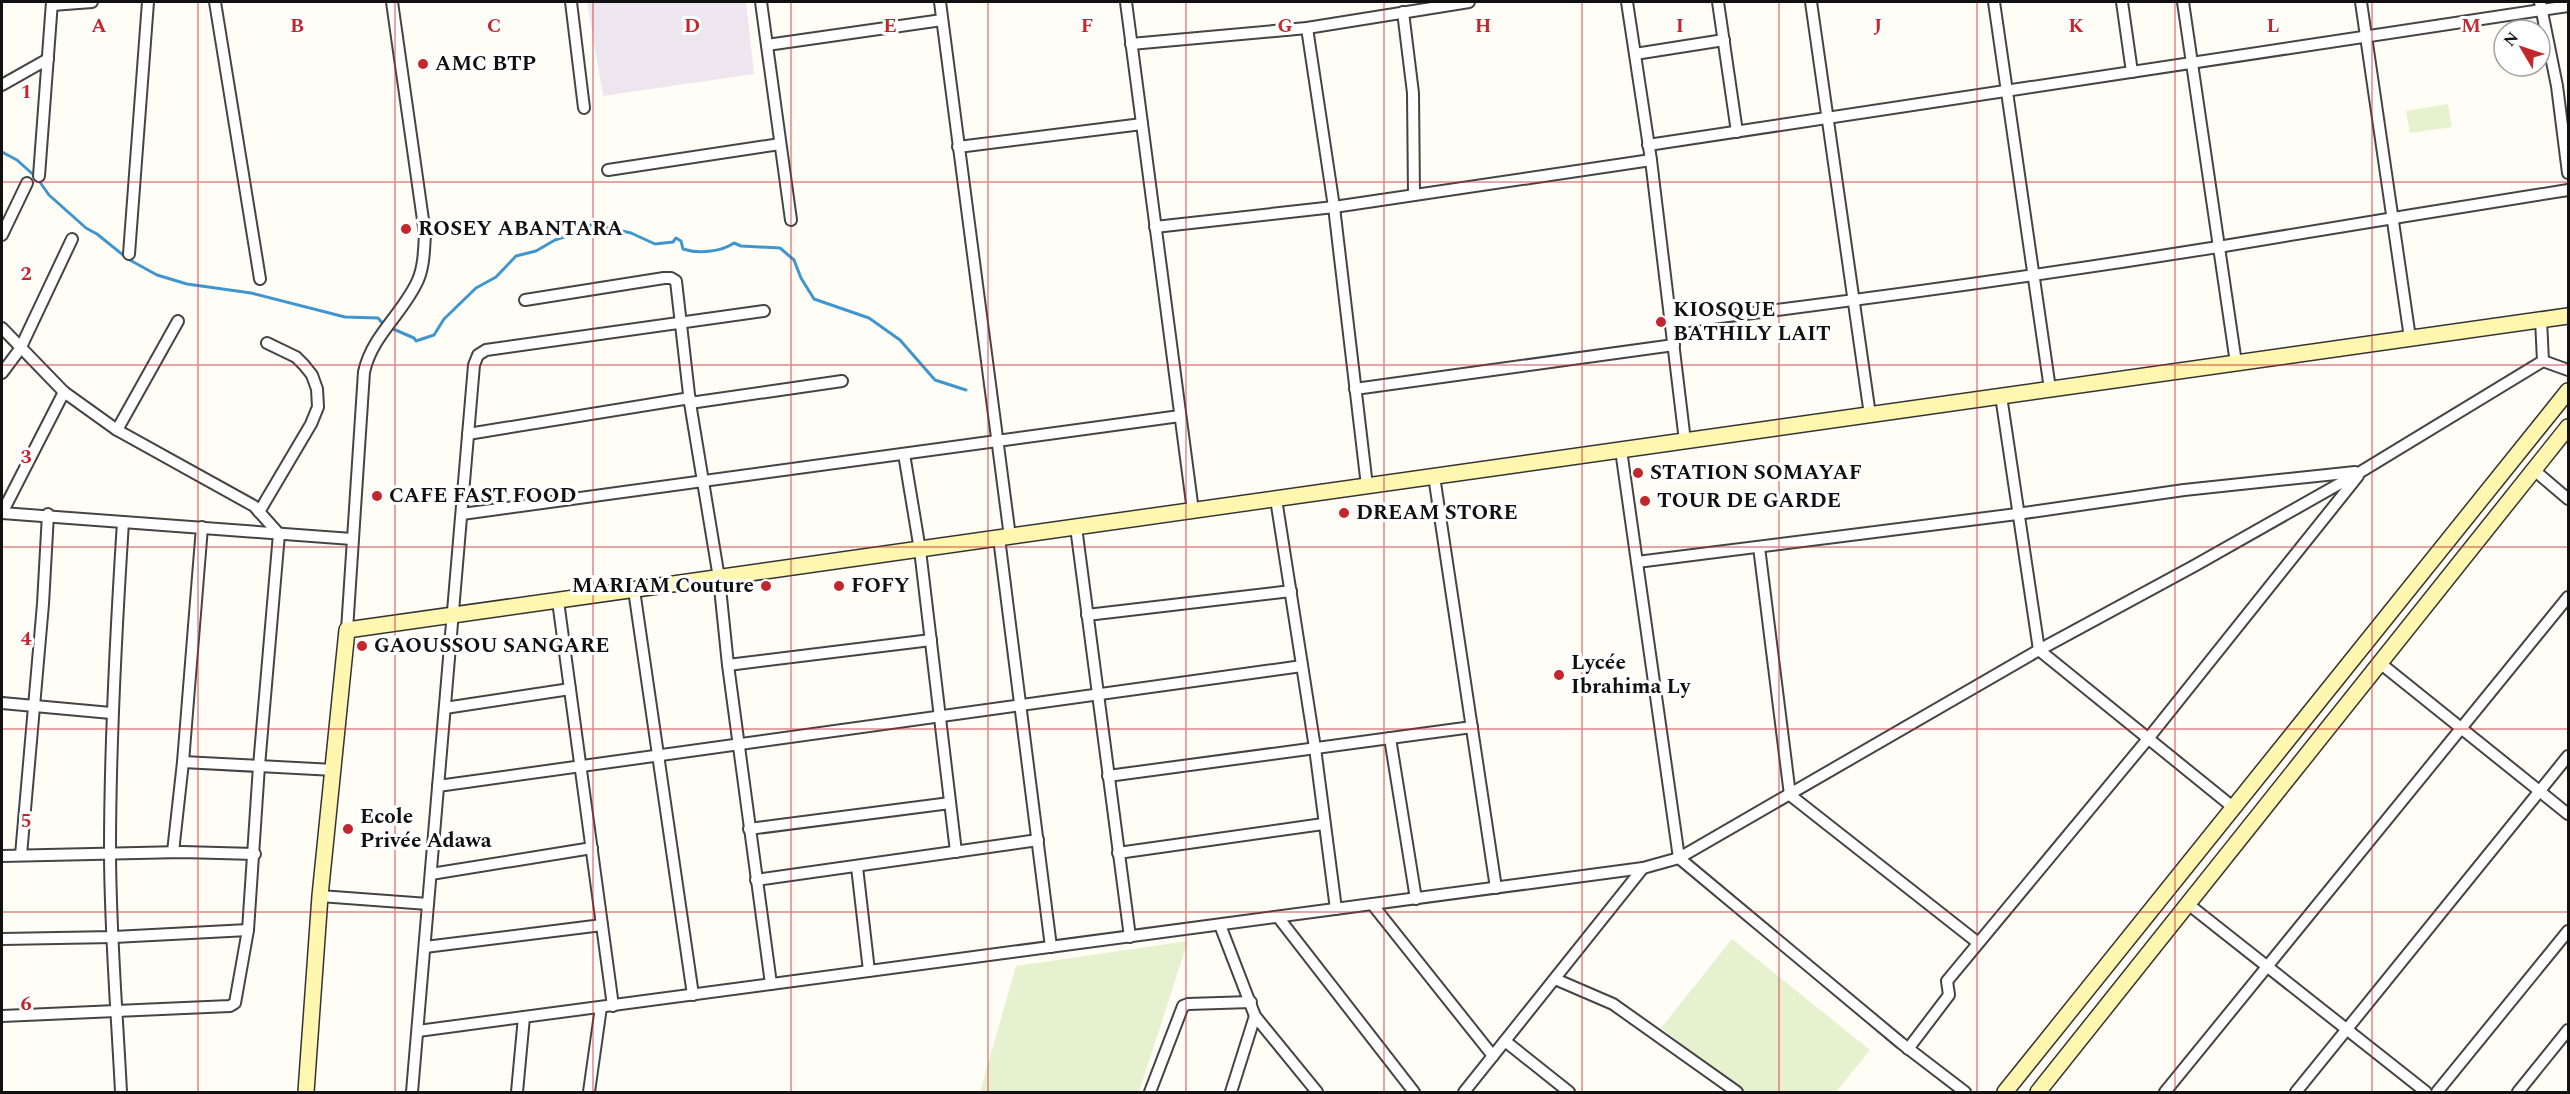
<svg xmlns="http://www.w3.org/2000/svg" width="2570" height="1094" viewBox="0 0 2570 1094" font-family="Spectral,serif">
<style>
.industrial{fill:#eee6ef}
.pitch{fill:#e6f2cf}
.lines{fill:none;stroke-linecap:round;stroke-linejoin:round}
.stream{stroke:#3f96cf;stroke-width:3}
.street-casing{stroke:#444;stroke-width:14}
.secondary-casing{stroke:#333;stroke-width:18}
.street{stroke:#fff;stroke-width:10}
.secondary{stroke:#fff6b0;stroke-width:15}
.grid{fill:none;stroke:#c4262e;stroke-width:1.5;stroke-opacity:0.55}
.poi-dot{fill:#c4262e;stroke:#fff;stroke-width:2}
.labels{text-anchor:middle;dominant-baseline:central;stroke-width:6;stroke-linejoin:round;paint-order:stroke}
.poi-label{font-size:21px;font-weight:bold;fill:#111;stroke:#fff;text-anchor:start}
.grid-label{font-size:20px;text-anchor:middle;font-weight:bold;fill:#c4262e;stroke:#fff;stroke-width:6;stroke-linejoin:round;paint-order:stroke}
</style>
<rect width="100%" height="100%" fill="#fffdf5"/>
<path class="industrial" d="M587,2H746L754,74L603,96Z"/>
<g class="pitch">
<path d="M2448,104L2452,127L2410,133L2406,111Z"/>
<path d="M1732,939L1870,1050L1836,1092H1743L1661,1028Z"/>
<path d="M1188,941L1139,1092H980L1016,966Z"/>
</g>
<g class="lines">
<path class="stream" d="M2,152L17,160L37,178L49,195L86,228L97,234L128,259L157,275L187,284L251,293L345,317L378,318L384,325L414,338L416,341L434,335L444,319L476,288L496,277L516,256L536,251L555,240L585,230L592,224L631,233L655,244L673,242L676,238L681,241L683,249C698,254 721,252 734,243L741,246L780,248L794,260L801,278L814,299L869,318L900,340L935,380L966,390"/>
<defs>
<g id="street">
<path d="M215,2L260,279"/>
<path d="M571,2L584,108"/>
<path d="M761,2L791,220"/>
<path d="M940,2L1010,537"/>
<path d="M1126,2L1193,511"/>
<path d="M1627,2L1651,160L1685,441"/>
<path d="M1718,2L1737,132"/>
<path d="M1811,2L1870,415"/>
<path d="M1994,2L2050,389"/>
<path d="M2122,2L2132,72"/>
<path d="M2183,2L2236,363"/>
<path d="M2361,2L2410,338"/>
<path d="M2540,2L2557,86L2568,173"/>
<path d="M52,5L92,2"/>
<path d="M1403,12L1413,93L1414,195"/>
<path d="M1307,28L1334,207L1367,486"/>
<path d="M1131,44L1307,28L1469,2"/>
<path d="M767,45L942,20"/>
<path d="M1635,54L1724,40"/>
<path d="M2,85L48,59"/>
<path d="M1648,145L2568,6"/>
<path d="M958,147L1142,124"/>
<path d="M608,170L780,144"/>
<path d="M39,176L52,2"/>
<path d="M1155,227L1334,207L1651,160"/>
<path d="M2,235L27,183"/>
<path d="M129,254L148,2"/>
<path d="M525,300L664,278H671L676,281L690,403L719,578L728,665L771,984"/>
<path d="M1672,323C1854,301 2036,276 2218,247C2335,228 2451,208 2568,190"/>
<path d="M2,328L64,392L117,430L254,506L279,534L259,766L248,930L235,1003L230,1006L2,1016"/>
<path d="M2543,361L2568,370"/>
<path d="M2,373L20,349L72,239"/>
<path d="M1355,389L1674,345"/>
<path d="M2001,396L2039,650L2234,808"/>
<path d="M690,403L842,381"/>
<path d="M117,430L178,321"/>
<path d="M468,434L690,398"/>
<path d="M1621,450L1679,858L1901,1043L1965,1092"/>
<path d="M904,454L920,550L956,852"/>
<path d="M2534,470L2568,499"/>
<path d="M1434,476L1496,888"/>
<path d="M1276,499L1315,748L1336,909"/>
<path d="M259,512L311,424L318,407L317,389L312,375L304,365L296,357L267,343"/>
<path d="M2,513L352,539"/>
<path d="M2,513L64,392"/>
<path d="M462,514L1180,416"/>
<path d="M1076,527L1130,937"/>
<path d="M999,538L1051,947"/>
<path d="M1759,547L1790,795L1977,942"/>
<path d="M1637,562L2017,514L2184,490L2355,472"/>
<path d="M634,590L693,995"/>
<path d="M558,601L613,1006"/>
<path d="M1087,615L1291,591"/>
<path d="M347,630L364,372C372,335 403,314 418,280C424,266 424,250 425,234L392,2"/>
<path d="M2380,663L2568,814"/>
<path d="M728,665L931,640"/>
<path d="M2,703L111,713"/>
<path d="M445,708L570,689"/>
<path d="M1390,738L1416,899"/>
<path d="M183,762L334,770"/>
<path d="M1108,776L1472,727"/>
<path d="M438,786L1302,666"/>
<path d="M749,829L950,803"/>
<path d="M173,852L183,762L202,527"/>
<path d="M1118,853L1323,824"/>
<path d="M21,855L43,604L48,514"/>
<path d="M2,856L182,852L255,854"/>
<path d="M857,867L869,971"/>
<path d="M431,874L592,848"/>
<path d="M756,880L1038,840"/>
<path d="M320,896L428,904"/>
<path d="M1372,904L1493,1056"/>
<path d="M2188,904L2426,1092"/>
<path d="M1278,917L1414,1092"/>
<path d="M1220,925L1255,1016L1317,1092"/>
<path d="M2,939L114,937L248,930"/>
<path d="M425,947L602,925"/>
<path d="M1555,979L1613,1004L1737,1092"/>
<path d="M418,1031L1643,868L1679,858L2039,650L2194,566L2362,471L2543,361L2541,320"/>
<path d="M1505,1041L1569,1092"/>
<path d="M1908,1049L1949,995L1947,981L2147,740L2358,476"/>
<path d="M121,1092C117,1012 110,931 110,850C110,740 116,631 123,522"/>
<path d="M412,1092L474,365L478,355L486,350L764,311"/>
<path d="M517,1092L524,1017"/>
<path d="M589,1092L601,1007"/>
<path d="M1150,1092L1183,1006L1188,1004L1251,1002"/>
<path d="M1231,1092L1255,1016"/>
<path d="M1464,1092L1643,868"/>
<path d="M2165,1092L2568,597"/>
<path d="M2296,1092L2568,756"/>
<path d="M2437,1092L2568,931"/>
<path d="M2518,1092L2568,1030"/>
</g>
<g id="secondary">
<path d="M306,1092L320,896L347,630L2568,316"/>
<path d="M2005,1092L2568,391"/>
<path d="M2038,1092L2568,427"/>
</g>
</defs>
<use href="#street" class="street-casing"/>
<use href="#secondary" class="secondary-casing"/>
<use href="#street" class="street"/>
<use href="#secondary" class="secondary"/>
</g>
<path class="grid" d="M198,2V1092M395,2V1092M593,2V1092M791,2V1092M988,2V1092M1186,2V1092M1384,2V1092M1582,2V1092M1779,2V1092M1977,2V1092M2175,2V1092M2372,2V1092M2,182H2568M2,365H2568M2,547H2568M2,729H2568M2,912H2568"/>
<g class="poi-dot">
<circle cx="423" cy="64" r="6"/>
<circle cx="406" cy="229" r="6"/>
<circle cx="1661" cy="322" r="6"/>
<circle cx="1638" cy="473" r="6"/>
<circle cx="377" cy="496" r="6"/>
<circle cx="1645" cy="501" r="6"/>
<circle cx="1344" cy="513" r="6"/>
<circle cx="766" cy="586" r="6"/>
<circle cx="839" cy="586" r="6"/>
<circle cx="362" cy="646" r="6"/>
<circle cx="1559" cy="675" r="6"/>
<circle cx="348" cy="829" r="6"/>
</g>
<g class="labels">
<g class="poi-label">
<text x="435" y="64">AMC BTP</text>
<text x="418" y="229">ROSEY ABANTARA</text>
<text x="1673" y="310">KIOSQUE<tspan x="1673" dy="24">BATHILY LAIT</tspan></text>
<text x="1650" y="473">STATION SOMAYAF</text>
<text x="389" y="496">CAFE FAST FOOD</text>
<text x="1657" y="501">TOUR DE GARDE</text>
<text x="1356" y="513">DREAM STORE</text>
<text x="754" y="586" text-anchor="end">MARIAM Couture</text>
<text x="851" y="586">FOFY</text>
<text x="374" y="646">GAOUSSOU SANGARE</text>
<text x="1571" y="663">Lycée<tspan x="1571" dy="24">Ibrahima Ly</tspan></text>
<text x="360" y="817">Ecole<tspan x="360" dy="24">Privée Adawa</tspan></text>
</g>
</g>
<g class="grid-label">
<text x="99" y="32">A</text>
<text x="297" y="32">B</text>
<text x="494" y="32">C</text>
<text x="692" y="32">D</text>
<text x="890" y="32">E</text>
<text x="1087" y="32">F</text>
<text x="1285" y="32">G</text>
<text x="1483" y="32">H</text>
<text x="1680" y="32">I</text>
<text x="1878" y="32">J</text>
<text x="2076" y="32">K</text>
<text x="2273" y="32">L</text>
<text x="2471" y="32">M</text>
<text x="26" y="98">1</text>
<text x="26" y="280">2</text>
<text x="26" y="463">3</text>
<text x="26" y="645">4</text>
<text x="26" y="827">5</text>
<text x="26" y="1010">6</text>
</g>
<rect width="2570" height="1094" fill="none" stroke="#111111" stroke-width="6"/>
<g transform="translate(2522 48) rotate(309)"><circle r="28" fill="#ffffff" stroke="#a0a0a0" stroke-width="1.5"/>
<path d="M0-4.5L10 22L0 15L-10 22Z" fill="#c4262e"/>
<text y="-9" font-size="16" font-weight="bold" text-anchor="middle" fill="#111111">N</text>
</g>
</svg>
